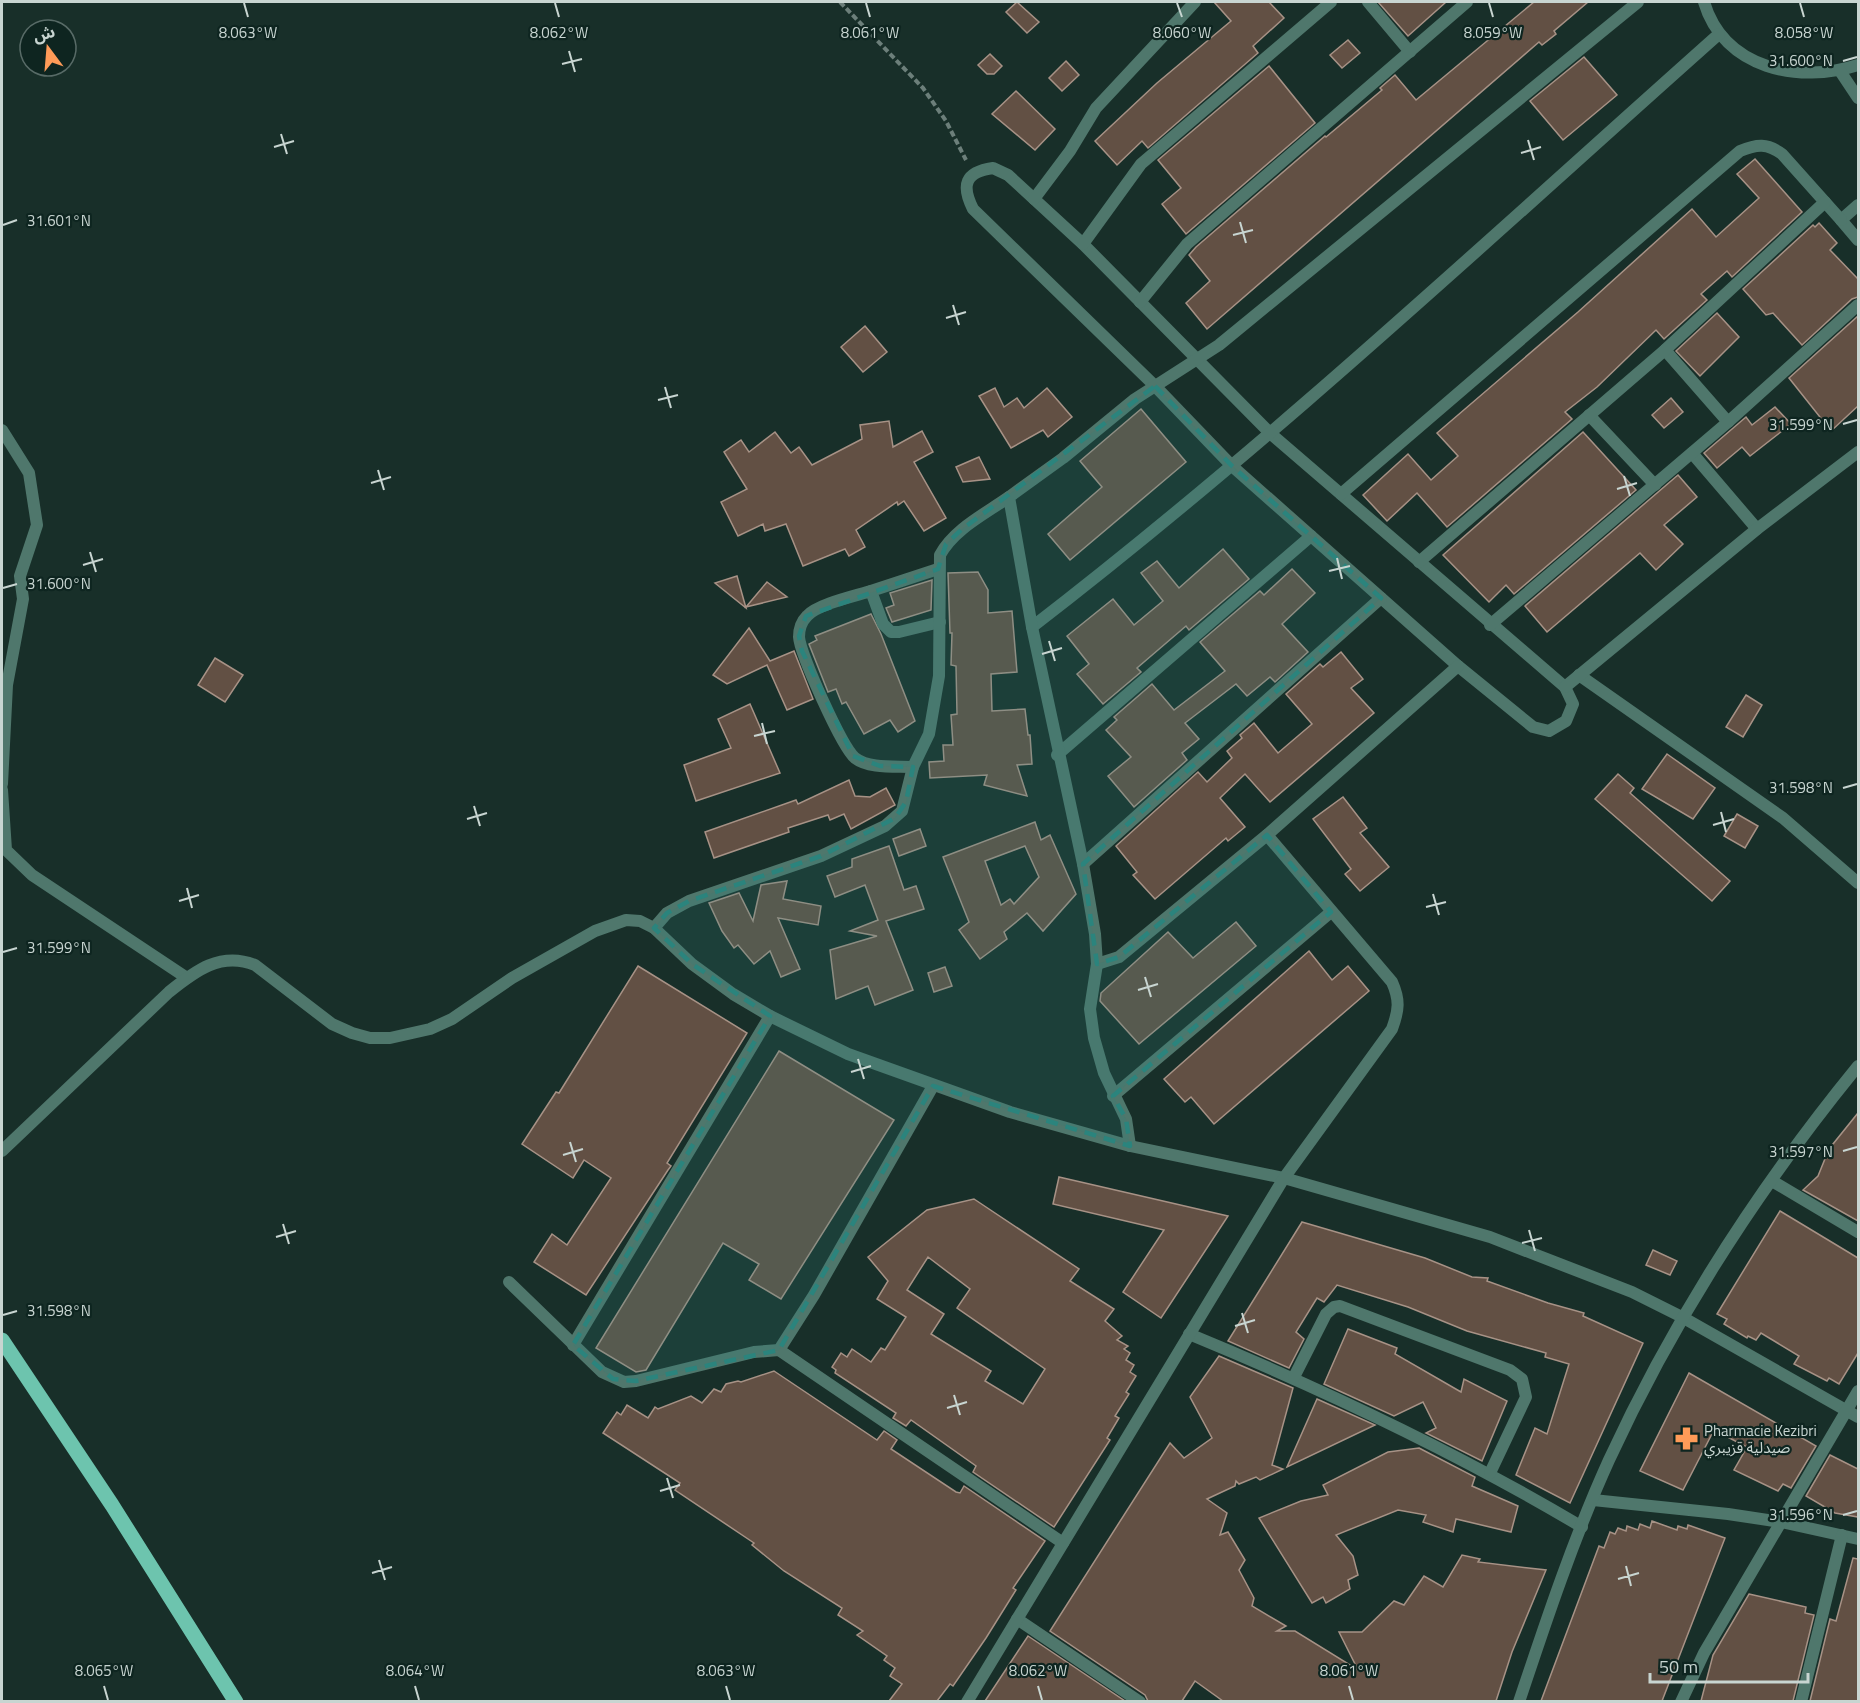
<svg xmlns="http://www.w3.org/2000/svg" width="1860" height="1703" viewBox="0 0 1860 1703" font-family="'Titillium Web','Noto Sans Arabic',sans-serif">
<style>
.building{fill:#625044;stroke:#a79286;stroke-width:1.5;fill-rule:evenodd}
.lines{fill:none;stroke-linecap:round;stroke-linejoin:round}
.path{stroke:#6c7f7a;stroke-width:4;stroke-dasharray:6 3;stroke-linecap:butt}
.minor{stroke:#4f776c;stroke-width:12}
.primary{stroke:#6dc4ae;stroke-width:15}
.marked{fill:#2b847d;fill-opacity:0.2;stroke:#2b847d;stroke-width:4.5;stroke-dasharray:12 8;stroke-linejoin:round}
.ticks{fill:none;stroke:#c8d5d1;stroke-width:2}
.labels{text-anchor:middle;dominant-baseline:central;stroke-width:4.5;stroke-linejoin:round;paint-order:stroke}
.poi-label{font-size:15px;fill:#c8d5d1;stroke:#0e2520;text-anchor:start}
.ticks-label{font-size:15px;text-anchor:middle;fill:#c8d5d1;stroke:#0e2520;stroke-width:4.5;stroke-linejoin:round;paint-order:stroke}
</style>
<rect width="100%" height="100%" fill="#182f29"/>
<g class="building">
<path d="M1017,2L1039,22L1027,33L1006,12Z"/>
<path d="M1214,2H1269L1284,18L1253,46L1258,53L1148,148L1142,141L1117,165L1095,141L1157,83L1231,21Z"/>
<path d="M1378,2H1446L1408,36Z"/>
<path d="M1534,2H1588L1554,31L1556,34L1542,45L1539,42L1207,329L1186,303L1210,281L1189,255L1196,247L1325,136L1326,137L1382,90L1380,88L1395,75L1416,100Z"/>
<path d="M1348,40L1360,53L1342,68L1330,55Z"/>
<path d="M990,54L1002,66L994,74H987L978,65Z"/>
<path d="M1584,57L1617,95L1563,140L1530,101Z"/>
<path d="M1066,61L1079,75L1062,91L1049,78Z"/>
<path d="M1269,66L1315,123L1186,234L1162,204L1181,188L1158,160Z"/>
<path d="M1016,91L1055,129L1035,150L992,114Z"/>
<path d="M1755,159L1802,212L1732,277L1727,271L1701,294L1707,300L1664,339L1656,330L1597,387L1565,412L1572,419L1447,527L1417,493L1387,521L1363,495L1408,454L1431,480L1458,456L1437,433L1578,312L1692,209L1716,237L1759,198L1737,174Z"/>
<path d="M1819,223L1837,243L1830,250L1858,279V297L1852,299L1802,345L1773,313L1766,315L1743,289L1813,225L1815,227Z"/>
<path d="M1717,313L1739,337L1700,376L1676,351Z"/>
<path d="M1858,316V406L1831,431L1789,378Z"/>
<path d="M865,326L887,352L863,372L841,347Z"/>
<path d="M995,388L1004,407L1017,398L1024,408L1047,388L1072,417L1048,437L1043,430L1011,448L979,396Z"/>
<path d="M1671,398L1683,412L1664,428L1652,415Z"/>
<path d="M1775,407L1791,424L1750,456L1742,447L1717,468L1704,453L1746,417L1752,425Z"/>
<path d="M1141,409L1186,462L1070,560L1048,534L1102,487L1080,461Z"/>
<path d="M889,421L893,447L922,431L933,452L914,462L946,518L924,531L904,501L898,505L897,502L856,530L865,547L849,556L845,549L803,566L786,524L765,531L763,524L738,536L721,502L747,489L724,452L741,440L749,452L775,432L791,453L799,447L812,465L862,439L860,425Z"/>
<path d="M1583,432L1636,490L1514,594L1506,585L1489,602L1443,555Z"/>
<path d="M979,457L990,479L963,482L956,467Z"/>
<path d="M1678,475L1697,497L1664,525L1683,544L1656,570L1640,553L1547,632L1525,606Z"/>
<path d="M1223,549L1249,579L1189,630L1186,626L1137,668L1141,672L1103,704L1077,674L1089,664L1067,636L1113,599L1134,625L1163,601L1141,573L1157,561L1179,588Z"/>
<path d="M1292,569L1315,593L1282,624L1308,652L1275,682L1270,677L1247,696L1236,684L1185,723L1199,739L1182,753L1187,760L1134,807L1108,776L1131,757L1106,730L1117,720L1114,717L1152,684L1174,710L1225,671L1200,642L1260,591L1264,595Z"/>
<path d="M978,572L988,590V613L1012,611L1017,672L991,674L992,711L1025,709L1028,735H1030L1032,764L1017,765L1027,796L984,785L987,775L930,778L929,762L944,761L943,745H953L951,715L957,714L956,666L951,665L952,633H950L948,573Z"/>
<path d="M737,576L746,608L715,583Z"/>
<path d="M932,580L931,610L892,622L886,608L894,605L890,593Z"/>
<path d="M767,582L787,597L746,607Z"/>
<path d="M871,614L881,634L915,721L898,732L890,720L864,734L846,702L842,704L836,689L828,692L809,644L817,640L815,636Z"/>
<path d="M749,628L770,661L794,651L813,699L787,710L767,665L727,684L713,675Z"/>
<path d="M1341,652L1363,679L1351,688L1374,713L1270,802L1245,774L1220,798L1245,827L1228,841L1226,838L1155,899L1133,875L1137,872L1116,846L1198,772L1207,782L1232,758L1227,751L1242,738L1240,735L1254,723L1278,753L1312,724L1286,694L1320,664L1323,667Z"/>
<path d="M215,658L243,675L225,702L198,685Z"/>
<path d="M1746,695L1762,705L1743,737L1726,727Z"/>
<path d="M750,704L780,773L696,801L684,765L731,748L718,719Z"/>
<path d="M1667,754L1715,788L1693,819L1642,789Z"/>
<path d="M1618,774L1634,788L1630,793L1730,881L1712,901L1595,799Z"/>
<path d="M849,780L855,796L870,797L886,788L895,805L851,829L844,814L830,820L828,815L788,828L789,832L714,858L705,832L796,800L798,804Z"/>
<path d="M1343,797L1367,828L1360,833L1389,867L1360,891L1345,874L1351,869L1313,819Z"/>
<path d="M1737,814L1758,826L1745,848L1724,836Z"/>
<path d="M1035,822L1041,840L1050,835L1076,894L1043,931L1027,913L1004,932L1007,939L980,959L959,930L969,922L943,857ZM1025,846L1039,877L1014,904L1010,899L1001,905L985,861Z"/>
<path d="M920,829L926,846L899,856L893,839Z"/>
<path d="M889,846L904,890L916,886L924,909L886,921L913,990L875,1005L868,986L836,999L830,950L877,936L850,931L878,920L865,885L835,897L827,876L852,867V859Z"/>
<path d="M787,881L783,899L821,906L818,925L778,918L800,969L781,977L770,951L754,964L738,945L734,948L722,931L709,903L739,893L753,921L761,885Z"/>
<path d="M1236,922L1256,946L1139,1044L1100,1001L1101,993L1168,932L1193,958Z"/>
<path d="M1309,951L1332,980L1348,966L1369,991L1214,1124L1191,1097L1185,1102L1164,1079Z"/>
<path d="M638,966L747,1033L667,1163L671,1166L668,1170L586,1295L534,1262L552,1234L567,1245L611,1178L584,1160L573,1178L522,1144L556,1092L559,1093Z"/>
<path d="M945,967L952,986L934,992L928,973Z"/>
<path d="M779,1051L894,1120L781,1299L749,1280L759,1264L723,1243L646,1370L636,1372L596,1348Z"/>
<path d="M1858,1113V1221L1803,1190L1818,1176L1829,1149Z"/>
<path d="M1059,1177L1228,1216L1161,1318L1123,1292L1164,1230L1053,1204Z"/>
<path d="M974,1199L1079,1269L1070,1281L1114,1309L1105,1321L1122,1336L1117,1340L1128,1346L1124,1349L1130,1353L1126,1360L1134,1365L1130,1372L1136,1376L1126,1392L1129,1394L1115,1416L1119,1418L1107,1438L1110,1440L1054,1527L973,1472L976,1466L911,1420L906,1426L893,1418L896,1413L835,1373L836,1370L832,1367L841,1353L847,1357L852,1349L871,1362L881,1348L885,1350L906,1317L877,1299L888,1281L868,1257L927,1210ZM928,1257L970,1289L957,1308L1045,1369L1023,1404L985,1381L991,1371L931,1334L944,1314L907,1290Z"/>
<path d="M1780,1211L1858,1258V1353L1839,1384L1829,1378L1827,1381L1794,1364L1799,1356L1761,1333L1756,1340L1748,1336L1747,1338L1724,1324L1727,1319L1717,1314Z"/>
<path d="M1302,1222L1425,1258L1472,1277L1488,1278L1487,1281L1548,1303L1584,1313L1583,1316L1643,1343L1570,1503L1516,1475L1535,1428L1547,1434L1569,1364L1545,1357L1546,1353L1467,1331L1408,1307L1337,1285L1324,1302L1317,1298L1296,1332L1304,1339L1289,1368L1228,1341Z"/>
<path d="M1653,1250L1677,1261L1670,1275L1646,1265Z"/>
<path d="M1348,1329L1397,1348L1395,1354L1461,1392L1464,1379L1507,1401L1482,1461L1426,1433L1436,1428L1423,1402L1394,1416L1324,1384Z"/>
<path d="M1219,1356L1293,1388L1272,1465L1283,1469L1260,1480L1256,1477L1239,1484L1236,1481L1235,1486L1207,1499L1227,1513L1220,1535L1228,1532L1245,1560L1239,1570L1254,1598L1252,1606L1286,1626L1277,1631H1295L1358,1670L1339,1632H1362L1394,1601L1404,1605L1424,1576L1443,1587L1462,1555L1480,1559L1478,1562L1546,1570L1512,1652L1496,1701H1223L1195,1681L1182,1701H1148L1145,1695L1050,1631L1170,1443L1184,1458L1212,1438L1190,1397Z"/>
<path d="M774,1371L877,1440L884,1431L897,1440L891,1449L956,1492L960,1493L964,1486L1045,1541L1013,1588L1016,1590L986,1638L953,1686L950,1684L937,1701H889L902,1684L890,1676L895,1668L884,1660L887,1656L857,1635L863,1631L838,1615L842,1608L784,1571L752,1545L754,1543L675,1490L680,1483L603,1433L617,1412L621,1415L627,1405L648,1418L655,1407L658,1409L691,1396L702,1403L714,1389L721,1392L726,1384L738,1381L741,1382Z"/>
<path d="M1689,1373L1816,1446L1791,1488L1783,1484L1778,1491L1734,1470L1747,1447L1714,1430L1683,1490L1640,1471Z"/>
<path d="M1317,1399L1375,1425L1287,1467Z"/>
<path d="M1419,1448L1475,1477L1472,1486L1518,1506L1511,1532L1456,1519L1453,1532L1423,1522L1426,1515L1398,1510L1336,1535L1353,1556L1358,1575L1348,1580L1350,1589L1326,1603L1323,1597L1312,1603L1259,1518L1301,1501L1328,1495L1323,1485L1388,1452Z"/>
<path d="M1830,1455L1858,1469V1517L1835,1513L1806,1496Z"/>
<path d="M1652,1521L1677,1530L1678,1526L1687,1529L1688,1525L1725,1538L1662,1701H1541L1599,1546L1604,1548L1610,1532L1615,1534L1618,1528L1626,1531L1627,1526L1638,1530L1640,1524L1650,1528Z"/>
<path d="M1853,1558L1858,1559V1701H1810L1830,1619L1836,1621Z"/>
<path d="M1749,1594L1806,1607L1805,1613L1814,1615L1793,1701H1701L1713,1655Z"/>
<path d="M1028,1636L1125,1701H985Z"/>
</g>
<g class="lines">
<path class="path" d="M840,2L923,88L946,121L966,160"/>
<g class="minor">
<path d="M1368,2L1410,52"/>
<path d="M1704,2C1724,69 1799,84 1858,65"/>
<path d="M1840,71L1858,98"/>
<path d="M993,168L1008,175L1083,244L1270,433L1565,687L1573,704L1566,721L1549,731L1533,727L1458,666L1232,466L1155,386L973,209C961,185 965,172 993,168Z"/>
<path d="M1034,199L1070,151L1096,108L1195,2"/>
<path d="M1858,205L1841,220L1858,240"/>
<path d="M1083,244L1141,164L1331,2"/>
<path d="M1140,302L1187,244L1467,2"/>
<path d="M1665,350L1728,422"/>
<path d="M1589,415L1655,485"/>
<path d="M2,430L29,473L37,525L20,576L23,599L7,685L2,784"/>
<path d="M1692,453L1757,529"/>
<path d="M1341,494L1740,151C1757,144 1767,143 1782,154L1841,220"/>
<path d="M1419,562L1665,350L1825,202"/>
<path d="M938,569L871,591L883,624L891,632H899L940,622"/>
<path d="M871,591C855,596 818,604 807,616C802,621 799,629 799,637C800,654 842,747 855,758C869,769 896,766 913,767"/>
<path d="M1490,625L1728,422L1858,305"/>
<path d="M1032,627C1271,443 1493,235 1719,34"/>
<path d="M1579,675L1783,818L1858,883"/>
<path d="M1565,687L1757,529L1858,452"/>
<path d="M1057,755L1311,536"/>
<path d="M2,790L6,850L32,875L187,978"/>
<path d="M1083,864L1381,598"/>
<path d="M654,928L667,913L689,901L821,856L885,826L902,811L913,767L929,734L939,676L940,555C954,529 985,514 1009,497"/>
<path d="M1097,964L1119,957L1267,835L1458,666"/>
<path d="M1113,1096L1331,912"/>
<path d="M1130,1146L1126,1119L1104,1073L1094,1038L1090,1009L1097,964L1095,934L1083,864L1032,627L1009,497L1063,458L1135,399L1219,345L1638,2"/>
<path d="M2,1151L169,992C195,971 221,951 255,965L332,1024L352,1033L370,1038H390L430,1029L452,1019L512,978L595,931L626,920L640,921L654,928L692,964L733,994L770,1016L848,1054L1010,1112L1130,1146L1284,1178L1490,1237L1632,1292L1682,1317L1858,1417"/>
<path d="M1772,1181L1858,1232"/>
<path d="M509,1282L602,1372L624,1382L636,1381L754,1352L779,1350L814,1295L933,1086"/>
<path d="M1189,1334C1325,1390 1456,1452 1582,1527"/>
<path d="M573,1345L770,1016"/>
<path d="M779,1350L1063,1543"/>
<path d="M1294,1377L1326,1314L1334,1307L1340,1306L1510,1370L1522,1379L1526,1397L1490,1473"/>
<path d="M1593,1500L1728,1514L1781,1522L1858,1539"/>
<path d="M1017,1619L1140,1702"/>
<path d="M967,1702L1284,1178L1392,1029C1399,1010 1400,1000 1392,982L1267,835"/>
<path d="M1519,1702C1546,1621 1574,1537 1609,1460C1674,1319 1760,1186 1858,1066"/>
<path d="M1681,1702L1704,1653L1858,1391"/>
<path d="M1801,1702L1842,1535"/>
</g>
<path class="primary" d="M2,1340L112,1505L236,1702"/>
</g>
<path class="marked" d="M1155,386L1232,466L1381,598L1083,864L1097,964L1119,957L1267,835L1331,912L1113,1096L1126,1119L1130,1146L933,1086L779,1350L636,1381L613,1379L573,1345L770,1016L692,964L654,928L667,913L689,901L821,856L895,818L906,802L913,767L880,766L853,756L802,651L799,636L806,616L938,569L946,544L961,530Z"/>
<path class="ticks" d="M244,3L248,17M555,3L559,17M866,3L870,17M1177,3L1182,17M1489,3L1493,17M1800,3L1804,17M569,51L575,72M1843,61L1857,57M562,64L582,59M281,134L287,154M1528,140L1534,160M274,147L294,141M1521,153L1541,147M1240,222L1246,243M3,225L17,220M1233,235L1253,230M953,305L959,325M946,318L966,312M665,387L671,408M658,400L678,395M1843,424L1857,420M378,470L384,490M1624,476L1630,496M371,483L391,477M1617,489L1637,483M90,552L96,572M1337,558L1342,579M83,565L103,559M1329,571L1350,566M3,588L17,584M1049,641L1055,661M1042,654L1062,648M762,723L767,744M754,736L775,731M1843,788L1857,784M474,806L480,826M1721,812L1726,832M467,819L487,813M1713,825L1734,819M187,888L192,908M1433,894L1439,915M179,901L199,895M1426,907L1446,902M3,952L17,948M1145,977L1151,997M1138,990L1158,984M858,1059L864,1079M851,1072L871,1066M570,1142L576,1162M1843,1151L1857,1147M563,1155L583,1149M283,1224L289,1244M1529,1230L1535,1251M276,1237L296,1231M1522,1243L1542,1238M1242,1313L1248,1333M3,1315L17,1311M1235,1326L1255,1320M954,1395L960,1415M947,1408L967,1402M667,1478L673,1498M660,1491L680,1485M1843,1515L1857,1511M379,1560L385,1580M1626,1566L1631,1586M372,1573L392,1567M1618,1579L1639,1573M104,1686L108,1700M415,1686L419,1700M726,1686L730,1700M1038,1686L1042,1700M1349,1686L1353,1700"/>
<defs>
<symbol id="pharmacy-bare" viewBox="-9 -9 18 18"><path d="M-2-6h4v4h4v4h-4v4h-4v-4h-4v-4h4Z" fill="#fe9b58" stroke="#0e2520" stroke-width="2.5" paint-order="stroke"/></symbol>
</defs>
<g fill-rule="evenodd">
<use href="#pharmacy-bare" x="1670" y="1422" width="33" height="33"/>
</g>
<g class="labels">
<g class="poi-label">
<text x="1704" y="1430">Pharmacie Kezibri<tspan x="1704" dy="17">صيدلية قزيبري</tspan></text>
</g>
</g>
<g class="ticks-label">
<text x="248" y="38">8.063°W</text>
<text x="559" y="38">8.062°W</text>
<text x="870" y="38">8.061°W</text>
<text x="1182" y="38">8.060°W</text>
<text x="1493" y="38">8.059°W</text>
<text x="1804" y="38">8.058°W</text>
<text x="1801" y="66">31.600°N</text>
<text x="59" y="226">31.601°N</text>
<text x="1801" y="430">31.599°N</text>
<text x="59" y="589">31.600°N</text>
<text x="1801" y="793">31.598°N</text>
<text x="59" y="953">31.599°N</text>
<text x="1801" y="1157">31.597°N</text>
<text x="59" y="1316">31.598°N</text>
<text x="1801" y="1520">31.596°N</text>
<text x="104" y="1676">8.065°W</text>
<text x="415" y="1676">8.064°W</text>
<text x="726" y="1676">8.063°W</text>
<text x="1038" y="1676">8.062°W</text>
<text x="1349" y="1676">8.061°W</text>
</g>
<rect width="1860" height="1703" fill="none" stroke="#c8d5d1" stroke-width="6"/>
<g transform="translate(48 48) rotate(344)"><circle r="28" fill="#0e2520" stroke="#586b67" stroke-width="1.5"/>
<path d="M0-4.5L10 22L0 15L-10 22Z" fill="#fe9b58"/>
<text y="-9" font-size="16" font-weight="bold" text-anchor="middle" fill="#c8d5d1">ش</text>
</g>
<path d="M1650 1673v9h158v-9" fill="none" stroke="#c8d5d1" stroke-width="3"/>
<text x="1659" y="1673" font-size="18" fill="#c8d5d1" stroke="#0e2520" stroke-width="4.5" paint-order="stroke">50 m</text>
</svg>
